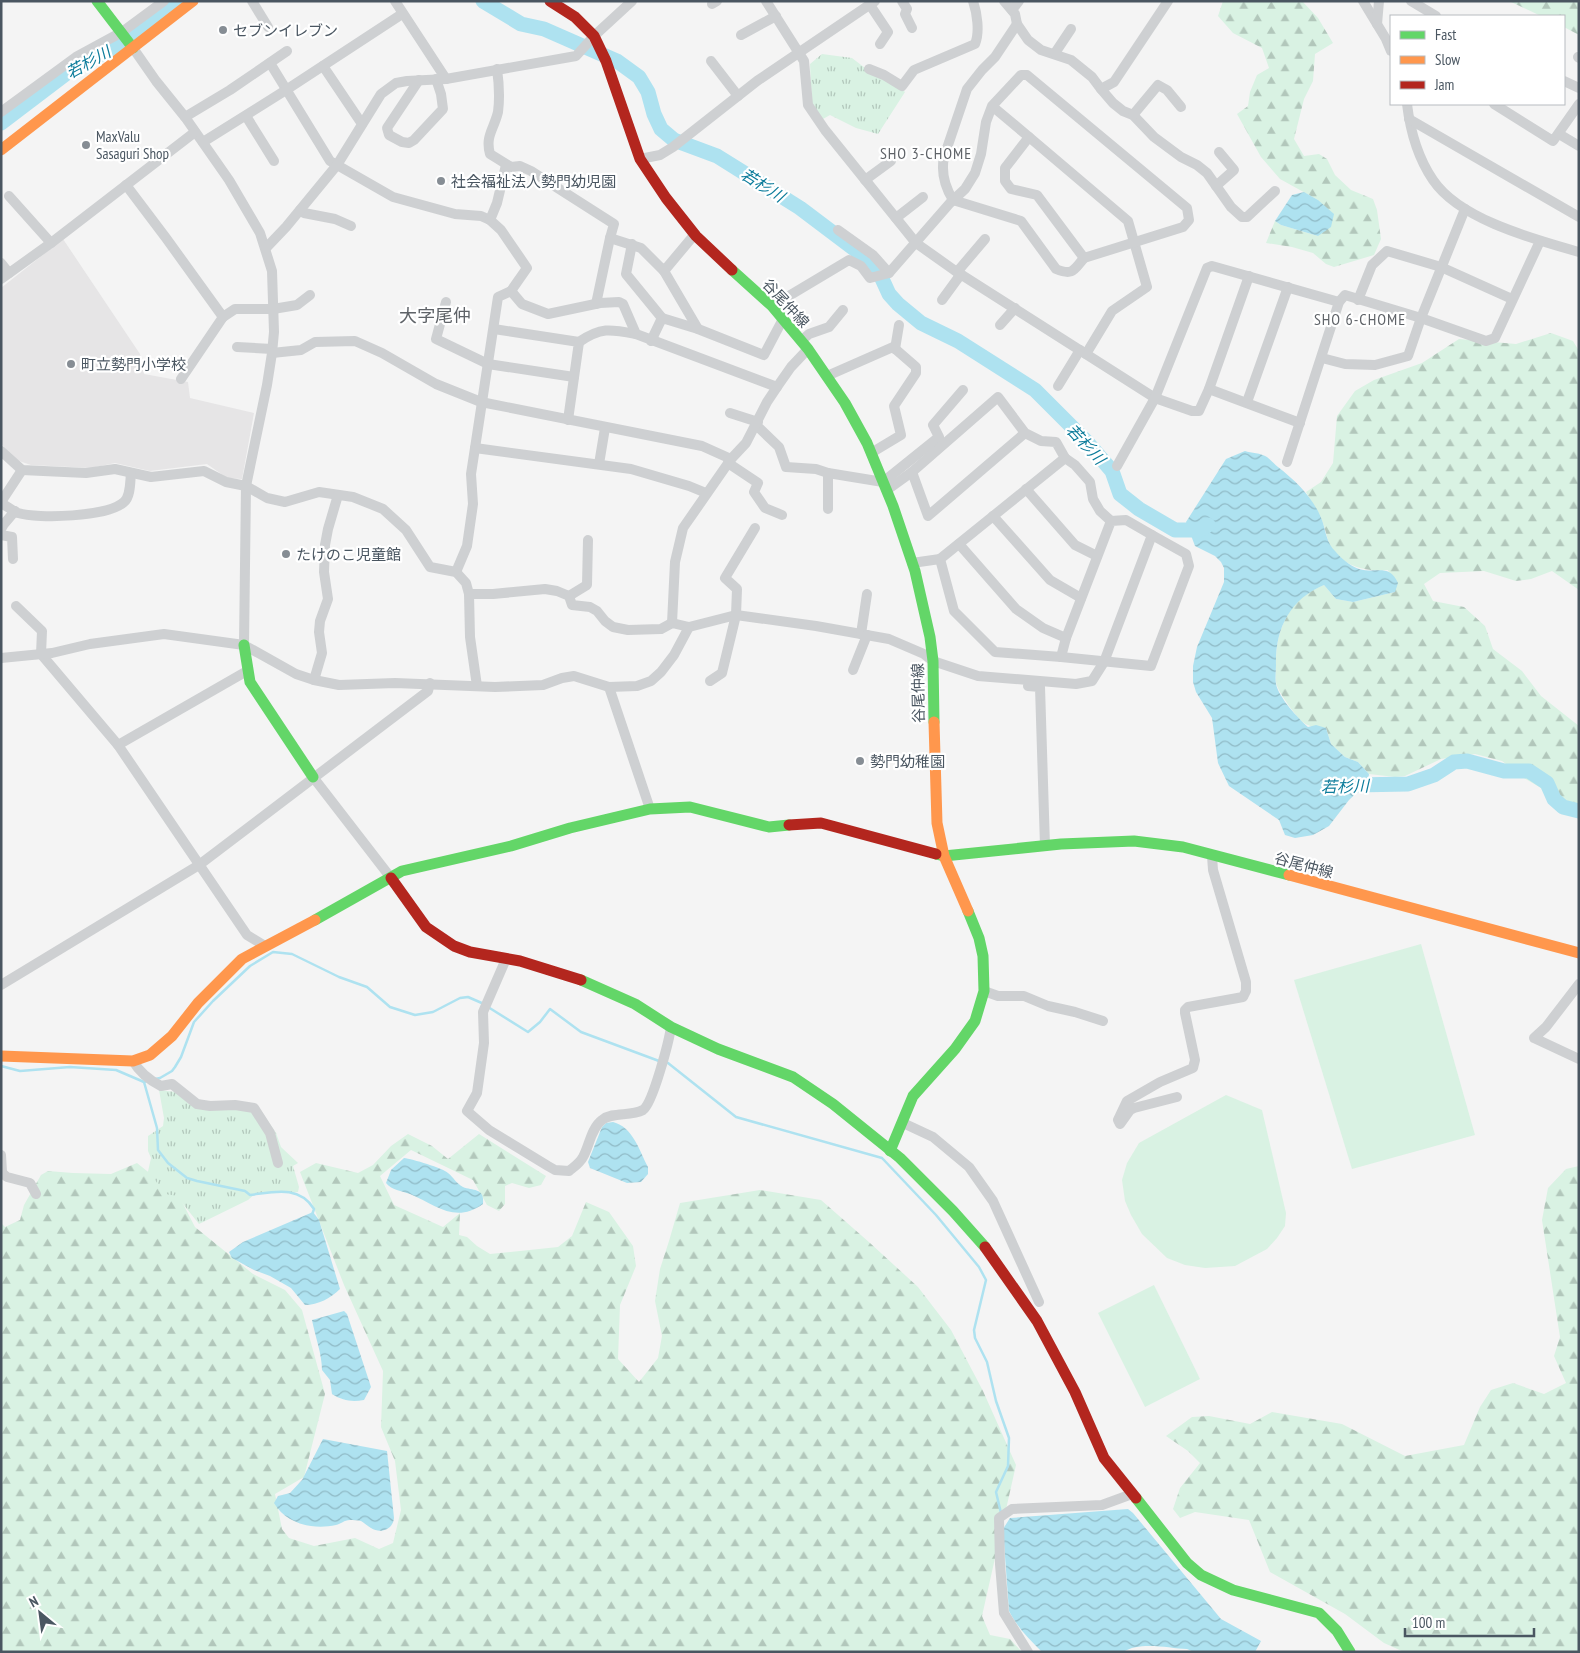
<svg xmlns="http://www.w3.org/2000/svg" width="1580" height="1653" viewBox="0 0 1580 1653" font-family="'PT Sans Narrow','Noto Sans JP',sans-serif">
<style>
.education{fill:#e6e5e6}
.grass{fill:url(#grass-tufts)}
.forest{fill:url(#forest-firs)}
.pitch{fill:#d9f2e3}
.water{fill:url(#water-waves)}
.lines{fill:none;stroke-linecap:round;stroke-linejoin:round}
.stream{stroke:#aee2f0;stroke-width:2.5}
.river{stroke:#aee2f0;stroke-width:15}
.street{stroke:#ced0d2;stroke-width:10}
.fast{stroke:#63d668;stroke-width:11}
.slow{stroke:#ff974d;stroke-width:11}
.jam{stroke:#b3261e;stroke-width:11}
.poi-dot{fill:#868d94;stroke:#fff;stroke-width:2}
.labels{text-anchor:middle;dominant-baseline:central;stroke-width:4.5;stroke-linejoin:round;paint-order:stroke}
.poi-label{font-size:15px;fill:#4a5661;stroke:#fff;text-anchor:start}
.street-label{font-size:15px;fill:#4a5661;stroke:#fff}
.water-label{font-size:16px;font-style:italic;fill:#0c7c9b;stroke:#fff}
.neighbourhood-label{font-size:16px;letter-spacing:1px;fill:#5f6368;stroke:#fff}
.quarter-label{font-size:18px;fill:#5f6368;stroke:#fff}
</style>
<defs>
<pattern id="grass-tufts" width="24" height="20" patternUnits="userSpaceOnUse" patternTransform="scale(1.25)"><rect width="24" height="20" fill="#d9f2e3"/><path d="M3 7l-1-3M5 7V3M7 7l1-3M15 17l-1-3M17 17v-4M19 17l1-3" fill="none" stroke="#b2c7bb"/></pattern>
<pattern id="forest-firs" width="22" height="20" patternUnits="userSpaceOnUse" patternTransform="scale(1.25)"><rect width="22" height="20" fill="#d9f2e3"/><path d="M5 1l3.5 6h-7zM16 11l3.5 6h-7z" fill="#b2c7bb"/></pattern>
<pattern id="water-waves" width="16" height="10" patternUnits="userSpaceOnUse" patternTransform="scale(1.25)"><rect width="16" height="10" fill="#aee2f0"/><path d="M0 5q4-4 8 0t8 0" fill="none" stroke="#90bac6"/></pattern>
</defs>
<rect width="100%" height="100%" fill="#f4f4f4"/>
<path class="education" d="M63,239L140,354L144,374L188,382L190,398L254,413L242,479L227,478L207,464L150,471L115,463L91,468L31,465L19,461L1,444V288Z"/>
<g class="grass">
<path d="M822,54L852,58L869,71L883,76L905,92L878,134L856,128L830,115L823,119L812,104L810,64Z"/>
<path d="M159,1090L176,1092L181,1095L236,1109L262,1112L276,1133L281,1147L298,1163L293,1166L299,1187L298,1192L255,1194L248,1200L199,1224L179,1199L157,1201L147,1176L151,1158L148,1151V1136L163,1126L164,1118Z"/>
</g>
<g class="forest">
<path d="M1223,1H1302L1318,18L1333,43L1315,54L1313,81L1304,99L1294,139L1304,156L1319,154L1327,159L1335,175L1351,190L1373,199L1377,210L1381,239L1374,255L1334,267L1326,264L1313,253L1292,247L1266,243L1275,221L1281,225L1318,236V200L1280,179L1261,157L1237,114L1248,106L1250,92L1257,75L1269,68L1262,48L1233,33L1218,16Z"/>
<path d="M1509,1H1579V35L1564,27V16H1541Z"/>
<path d="M1551,333L1573,341L1579,351V590L1552,571L1531,579L1516,581L1484,571L1440,573L1424,584L1433,601L1464,607L1485,626L1493,649L1522,671L1541,696L1579,726V810L1549,803L1541,788L1524,778L1502,761L1475,754L1441,759L1405,776L1395,777L1369,774L1358,762L1345,757L1331,744L1326,728C1304,727 1302,723 1289,706C1285,700 1280,693 1277,686C1275,681 1276,673 1276,668C1275,642 1281,620 1298,600C1305,593 1315,589 1324,585L1336,599L1353,602L1395,592L1388,570C1367,572 1345,567 1332,549C1327,540 1326,531 1323,523C1319,512 1311,502 1306,492L1321,482L1333,463L1337,416L1355,391L1374,380L1422,363L1459,339L1516,344Z"/>
<path d="M408,1134L432,1146L448,1159L479,1134L546,1176L541,1185L529,1188L512,1183L505,1186V1204L499,1211L487,1205L473,1180L411,1150L380,1176L394,1205L443,1227L460,1213L459,1235L467,1237L477,1246L490,1254L558,1247L572,1236L586,1202L609,1212L633,1246L636,1266L620,1305L618,1359L639,1382L658,1358L662,1336L655,1301L660,1269L669,1241L680,1203L760,1190L821,1200L870,1243L918,1287L951,1330L983,1391L1016,1465L982,1616L990,1635L1010,1639L1022,1652H1V1223L5,1227L20,1220L24,1205L41,1175L48,1171L73,1173L111,1174L137,1163L152,1175L164,1194L179,1196L195,1227L253,1274L285,1290L302,1310L325,1394L304,1477L275,1494L282,1529L289,1538L314,1546L355,1538L379,1549L393,1543L401,1510L395,1461L381,1427L383,1371L344,1285L300,1172L316,1163L358,1173L373,1165L391,1146Z"/>
<path d="M1579,1166V1652H1404L1384,1643L1345,1614L1270,1572L1249,1520L1195,1512L1180,1518L1173,1509L1180,1488L1200,1463L1188,1451L1166,1436L1192,1417L1209,1416L1250,1424L1272,1412L1342,1424L1405,1456L1464,1445L1480,1407L1491,1390L1513,1383L1544,1394L1566,1383L1554,1356L1560,1337L1542,1220L1548,1188L1566,1169Z"/>
</g>
<g class="pitch">
<path d="M1421,944L1475,1135L1352,1169L1294,980Z"/>
<path d="M1226,1095L1262,1110L1286,1213L1285,1226L1277,1238L1267,1249L1235,1266L1205,1268L1185,1265L1167,1258L1142,1234L1131,1215L1125,1201L1122,1180L1127,1163L1139,1143Z"/>
<path d="M1154,1285L1200,1379L1145,1407L1098,1313Z"/>
</g>
<g class="water">
<path d="M1304,192L1318,200L1334,214L1331,227L1318,236L1281,225L1275,221L1292,195Z"/>
<path d="M1245,451C1251,453 1261,453 1267,457C1271,460 1274,464 1278,467C1297,482 1315,499 1323,523C1326,533 1327,543 1335,551C1342,559 1349,565 1359,569C1377,574 1389,563 1398,583L1395,592L1353,602L1336,599L1324,585C1290,599 1275,629 1276,665C1276,671 1275,678 1276,684C1279,698 1298,718 1308,727L1316,725L1326,728L1331,744L1345,757L1358,762L1369,774L1368,782L1349,800L1329,826L1313,835L1295,838L1285,835L1279,820L1229,786L1218,763L1212,718L1196,692L1193,682V666L1197,647L1224,582V568L1221,562L1215,556L1195,546L1186,522L1226,459Z"/>
<path d="M613,1122C633,1127 639,1150 648,1167V1174L641,1182L627,1183L590,1168L588,1162L602,1127L606,1123Z"/>
<path d="M404,1158C412,1159 443,1168 448,1173C454,1178 456,1183 463,1187C472,1191 485,1187 483,1204C455,1224 436,1205 410,1194C402,1191 391,1190 386,1183L391,1170Z"/>
<path d="M313,1212L319,1220L340,1289C331,1298 318,1305 305,1305L291,1288L270,1276L254,1270L232,1258L229,1252L243,1242Z"/>
<path d="M344,1311L347,1314L371,1387L364,1400C352,1402 343,1401 332,1394L330,1380L322,1370C322,1354 315,1336 312,1320Z"/>
<path d="M323,1439L387,1451L394,1518C393,1530 380,1534 371,1528C367,1526 365,1523 361,1521C358,1520 353,1520 350,1520C344,1520 341,1524 336,1525C313,1530 286,1524 274,1503L278,1496L290,1493L302,1480Z"/>
<path d="M1128,1509L1133,1513L1221,1619L1261,1641L1255,1652H1194L1187,1649C1168,1648 1140,1641 1123,1652H1042C1029,1639 1017,1627 1009,1611L1003,1529L1010,1518Z"/>
</g>
<g class="lines">
<g class="stream">
<path d="M488,1007L528,1032L540,1022L550,1009L581,1032L659,1061"/>
<path d="M664,1062L668,1063L736,1117L882,1158L936,1215L979,1267L986,1280L974,1330L975,1338L987,1362L996,1401L1009,1438L1008,1466L996,1492L1001,1513"/>
<path d="M1,1066L20,1071L70,1067L116,1070L144,1082L147,1081"/>
<path d="M155,1079L160,1078L172,1071L175,1067L181,1057L194,1022L213,1001L250,966L273,952L292,954L339,977L367,987L390,1007L415,1015L433,1012L460,998L468,997L484,1004"/>
<path d="M144,1082L157,1128L158,1150L168,1163L187,1178L197,1181L245,1191L250,1195C274,1192 299,1185 314,1209L312,1215"/>
</g>
<g class="river">
<path d="M483,1L521,24L544,29L617,61L639,77L648,92L654,114L661,129L674,140L717,156L800,208L857,251L878,270L889,294L898,304L921,323L958,341L1035,390L1086,441L1112,471L1120,494L1139,509L1175,530H1199L1208,525"/>
<path d="M1,123L80,63L112,50L145,27L175,1"/>
<path d="M1345,786L1355,785L1408,784L1434,775L1454,762L1467,761L1504,771H1529L1547,783L1554,799L1563,807L1579,811"/>
</g>
<g class="street">
<path d="M252,1L268,27"/>
<path d="M395,1L446,79"/>
<path d="M766,1L804,61L808,105L825,130L916,243L954,270L1155,398L1192,411H1199L1209,389L1249,276"/>
<path d="M902,1L907,9L905,14L912,28"/>
<path d="M1004,1L1015,14L1017,24L1028,40L1041,50L1071,60L1092,77L1101,89L1114,82L1168,1"/>
<path d="M1363,1L1386,39L1391,51"/>
<path d="M1411,1L1436,16"/>
<path d="M712,4L717,1"/>
<path d="M870,5L888,32L880,44"/>
<path d="M1012,10L1019,1"/>
<path d="M1017,24L995,57L982,70L967,89L944,157C941,172 945,187 953,200L1021,221L1056,269C1073,276 1074,270 1084,258"/>
<path d="M1377,24L1379,1"/>
<path d="M741,35L776,16"/>
<path d="M133,48L156,81L185,117L229,180L260,233L272,271L274,332L272,353L267,385L246,486L244,645"/>
<path d="M1055,53L1071,29"/>
<path d="M1578,57L1579,58"/>
<path d="M711,61L738,96"/>
<path d="M270,63L330,161L393,197L455,214L481,216L490,220L501,230L527,268L511,291"/>
<path d="M323,66L362,124"/>
<path d="M497,69C499,83 500,97 498,112C494,129 485,136 490,154L511,167L520,166L531,171L614,224L610,238L641,248L664,271L695,234"/>
<path d="M869,69L884,75L902,86L914,70L975,44C980,32 977,13 973,1"/>
<path d="M419,80L387,128L389,135L402,142L409,143L414,140L443,109L441,94L436,79"/>
<path d="M1564,81L1579,88"/>
<path d="M1101,89L1113,103L1123,111L1133,115L1154,137L1181,157L1197,165L1207,173L1231,207L1242,217H1247L1275,191"/>
<path d="M1407,104C1410,129 1418,158 1433,180C1460,220 1534,239 1579,252"/>
<path d="M1494,104L1553,141L1579,104"/>
<path d="M1,112L76,57L122,32L164,1"/>
<path d="M1133,115L1158,85L1167,90L1181,107"/>
<path d="M246,116L274,161"/>
<path d="M185,117L230,90L287,51"/>
<path d="M1409,119L1579,217"/>
<path d="M1559,134L1579,146"/>
<path d="M1029,137L1128,221L1147,287L1112,311L1086,354"/>
<path d="M203,142L286,90L399,16"/>
<path d="M640,159L660,155L673,147L757,81L875,1"/>
<path d="M865,180L891,161"/>
<path d="M126,185L166,238L223,317L181,379"/>
<path d="M1216,186L1234,170L1219,152"/>
<path d="M9,196L51,243"/>
<path d="M300,210L304,213L335,219L351,226"/>
<path d="M896,218L923,197"/>
<path d="M490,220L497,203L506,165"/>
<path d="M838,230L873,255L889,273"/>
<path d="M632,244L626,274L662,318"/>
<path d="M266,248L286,227L337,165L381,94L396,83L407,81L446,79L576,56L594,36L632,1"/>
<path d="M1,263L9,273"/>
<path d="M664,271L698,329"/>
<path d="M957,272L985,239"/>
<path d="M1,279L51,243L195,132"/>
<path d="M942,300L961,274"/>
<path d="M1358,300L1372,265L1387,251L1441,267L1512,299"/>
<path d="M446,302L436,339L488,364L574,377"/>
<path d="M596,304L610,238"/>
<path d="M772,306L849,260L861,266L870,278L889,273L950,203L965,189L975,173L981,154L986,122L992,106L1021,75H1027L1187,208L1189,220L1183,227L1084,258L1037,195L1011,189L1005,181V168L1029,137L992,106"/>
<path d="M223,317L235,309H273L297,305L310,295"/>
<path d="M1000,325L1015,308"/>
<path d="M494,329L579,342L568,420"/>
<path d="M651,341L662,318L698,329L764,355L783,319"/>
<path d="M801,341L809,334L829,327L843,310"/>
<path d="M579,342C601,327 610,329 636,334"/>
<path d="M237,347L272,349"/>
<path d="M895,349L899,325"/>
<path d="M272,353L301,350L315,342L355,341L382,353L436,384L481,402L702,446L731,459"/>
<path d="M1322,358L1345,364L1375,365L1408,356L1421,318L1465,209"/>
<path d="M827,376L893,347L916,367V373L894,406L901,435L871,453"/>
<path d="M1058,386L1080,350"/>
<path d="M1209,389L1300,423"/>
<path d="M1247,402L1288,287"/>
<path d="M730,413L758,422"/>
<path d="M756,425L779,447L786,467L816,469L828,473"/>
<path d="M1,451L22,470L86,473L115,469L151,477L204,471L226,482L246,486L267,498L285,502L319,492L353,497L383,509L406,530L430,567L456,572L466,583L469,594L470,637L477,686"/>
<path d="M1065,458L1075,465L1090,482L1093,499L1100,511L1111,521"/>
<path d="M1287,462L1339,302L1345,295L1421,318L1486,341L1495,338L1540,241"/>
<path d="M728,463L758,483L754,492L765,508L782,515"/>
<path d="M599,464L605,428"/>
<path d="M1117,466L1155,398L1207,268L1212,266L1339,302"/>
<path d="M1026,489L1075,545L1097,556"/>
<path d="M887,490L912,472"/>
<path d="M706,493L689,486L631,469L475,448L498,297L511,291L522,304L548,314L600,303L619,302L623,304L636,334L777,387"/>
<path d="M1,502L22,470"/>
<path d="M1,503C7,506 12,511 18,513C38,519 108,517 124,502C131,496 130,481 131,473"/>
<path d="M828,509V473L883,482L939,437L933,425L963,390"/>
<path d="M993,516L1050,580L1081,598"/>
<path d="M1,529L4,524L15,511"/>
<path d="M1,535L12,537L13,559"/>
<path d="M959,544L1016,609L1043,628L1066,638"/>
<path d="M912,563L940,559"/>
<path d="M456,572L467,546L473,504L471,474L475,448"/>
<path d="M469,594H493L545,589L557,591L569,596L572,605L590,607L597,611L605,621L613,627L628,630L661,629L672,623L689,627L736,615L816,626L889,639L924,654L933,661L978,676L1076,684L1092,681L1104,662L1152,535L1126,520L1111,521L1066,638L1061,657L995,652L954,611L940,559L1065,458L1056,442L1041,441L1025,433L928,516L912,472L998,397L1025,433"/>
<path d="M569,596L587,585L588,540"/>
<path d="M16,606L42,631L41,654L118,745L247,935L265,946"/>
<path d="M672,623L675,562L683,528L731,459L746,443L767,402L777,387L791,367L808,349"/>
<path d="M861,634L867,594"/>
<path d="M1061,657L1151,666L1189,566L1186,554L1152,535"/>
<path d="M1,658L52,653L90,644L164,634L244,645L296,674L314,680L339,685L395,683L495,687L543,685L562,678L574,676L609,687L637,686L651,681L661,672L674,655L689,627"/>
<path d="M853,670L867,635"/>
<path d="M314,680L322,653L319,632L320,621L328,599L324,572L325,545L328,529L338,495"/>
<path d="M710,681L722,673L736,615L737,589L725,578L755,528"/>
<path d="M1028,686L1040,687L1045,846"/>
<path d="M609,687L650,809"/>
<path d="M118,745L247,671"/>
<path d="M313,777L391,878"/>
<path d="M506,959L483,1012L484,1043L477,1093L467,1111L489,1130L548,1166L555,1170L569,1171C574,1167 580,1163 583,1157C589,1147 591,1128 602,1120C613,1111 630,1117 643,1110C653,1103 669,1041 671,1027"/>
<path d="M1579,984L1546,1027L1534,1038L1579,1059"/>
<path d="M1,985L199,865L428,691L430,683"/>
<path d="M984,991L998,996H1024L1048,1006L1075,1012L1103,1021"/>
<path d="M133,1061C140,1073 149,1080 161,1086L172,1084L197,1104L210,1106L235,1105L254,1108L270,1133L278,1163"/>
<path d="M1177,1097L1134,1108L1130,1110L1120,1124L1118,1120L1127,1101L1160,1082L1193,1068L1195,1060L1185,1013V1010L1188,1007L1243,997L1246,991V982L1213,870L1212,856"/>
<path d="M903,1123L933,1137L969,1167L993,1201L1039,1302"/>
<path d="M1,1155L2,1172"/>
<path d="M1,1172L7,1177L30,1183L36,1194"/>
<path d="M1028,1652L1004,1613L1000,1564L999,1518L1012,1509L1102,1505L1132,1494"/>
</g>
<g class="fast">
<path d="M97,1L133,48"/>
<path d="M732,270L772,306L808,349L845,403L867,443L893,506L915,571L930,637L933,661L934,722"/>
<path d="M244,645L250,682L313,777"/>
<path d="M936,854L944,856L1061,844L1134,841L1183,847L1289,875"/>
<path d="M315,920L402,871L511,846L570,828L650,809L690,807L769,827L789,825"/>
<path d="M581,980L635,1004L671,1027L718,1049L793,1077L833,1104L900,1158L953,1211L985,1247"/>
<path d="M890,1151L913,1096L955,1049L975,1021L984,991L983,956L979,938L968,911"/>
<path d="M1136,1498L1187,1563L1201,1575L1233,1590L1319,1613L1337,1631L1350,1652"/>
</g>
<g class="slow">
<path d="M1,150L193,1"/>
<path d="M934,722L937,823L944,856L968,911"/>
<path d="M1289,875L1579,953"/>
<path d="M1,1056L133,1061L150,1055L172,1036L198,1003L242,959L315,920"/>
</g>
<g class="jam">
<path d="M550,1L575,17L594,36L606,61L640,159L666,198L696,236L732,270"/>
<path d="M789,825L821,823L936,854"/>
<path d="M391,878L426,927L454,946L470,952L520,961L581,980"/>
<path d="M985,1247L1037,1321L1075,1392L1104,1458L1136,1498"/>
</g>
</g>
<g class="poi-dot">
<circle cx="223" cy="30" r="5"/>
<circle cx="86" cy="145" r="5"/>
<circle cx="441" cy="181" r="5"/>
<circle cx="71" cy="364" r="5"/>
<circle cx="286" cy="554" r="5"/>
<circle cx="860" cy="761" r="5"/>
</g>
<g class="labels">
<g class="poi-label">
<text x="233" y="30">セブンイレブン</text>
<text x="96" y="136">MaxValu<tspan x="96" dy="17">Sasaguri Shop</tspan></text>
<text x="451" y="181">社会福祉法人勢門幼児園</text>
<text x="81" y="364">町立勢門小学校</text>
<text x="296" y="554">たけのこ児童館</text>
<text x="870" y="761">勢門幼稚園</text>
</g>
<g class="street-label">
<text transform="translate(786 303) rotate(47)">谷尾仲線</text>
<text transform="translate(918 693) rotate(-91)">谷尾仲線</text>
<text transform="translate(1304 865) rotate(15)">谷尾仲線</text>
</g>
<g class="water-label">
<text transform="translate(88 62) rotate(-29)">若杉川</text>
<text transform="translate(763 185) rotate(32)">若杉川</text>
<text transform="translate(1086 444) rotate(47)">若杉川</text>
<text transform="translate(1345 786) rotate(-1)">若杉川</text>
</g>
<g class="neighbourhood-label">
<text x="926" y="153">SHO 3-CHOME</text>
<text x="1360" y="319">SHO 6-CHOME</text>
</g>
<g class="quarter-label">
<text x="435" y="315">大字尾仲</text>
</g>
</g>
<rect width="1580" height="1653" fill="none" stroke="#4a5661" stroke-width="5"/>
<rect x="1390" y="15" width="175" height="90" fill="#ffffff" stroke="#b7bbc0"/>
<rect x="1400" y="31" width="25" height="8" fill="#63d668" stroke="#b7bbc0"/>
<text x="1435" y="40" font-size="15" fill="#4a5661">Fast</text>
<rect x="1400" y="56" width="25" height="8" fill="#ff974d" stroke="#b7bbc0"/>
<text x="1435" y="65" font-size="15" fill="#4a5661">Slow</text>
<rect x="1400" y="81" width="25" height="8" fill="#b3261e" stroke="#b7bbc0"/>
<text x="1435" y="90" font-size="15" fill="#4a5661">Jam</text>
<g transform="translate(40 1613) rotate(331)" stroke="#ffffff" stroke-width="4" paint-order="stroke">
<path d="M0-4L9 19L0 12L-9 19Z" fill="#4a5661"/>
<text y="-8" font-size="14" font-weight="bold" text-anchor="middle" fill="#4a5661">N</text>
</g>
<path d="M1405 1628v8h129v-8" fill="none" stroke="#4a5661" stroke-width="2.5"/>
<text x="1412" y="1628" font-size="15" fill="#4a5661" stroke="#ffffff" stroke-width="4" paint-order="stroke">100 m</text>
</svg>
